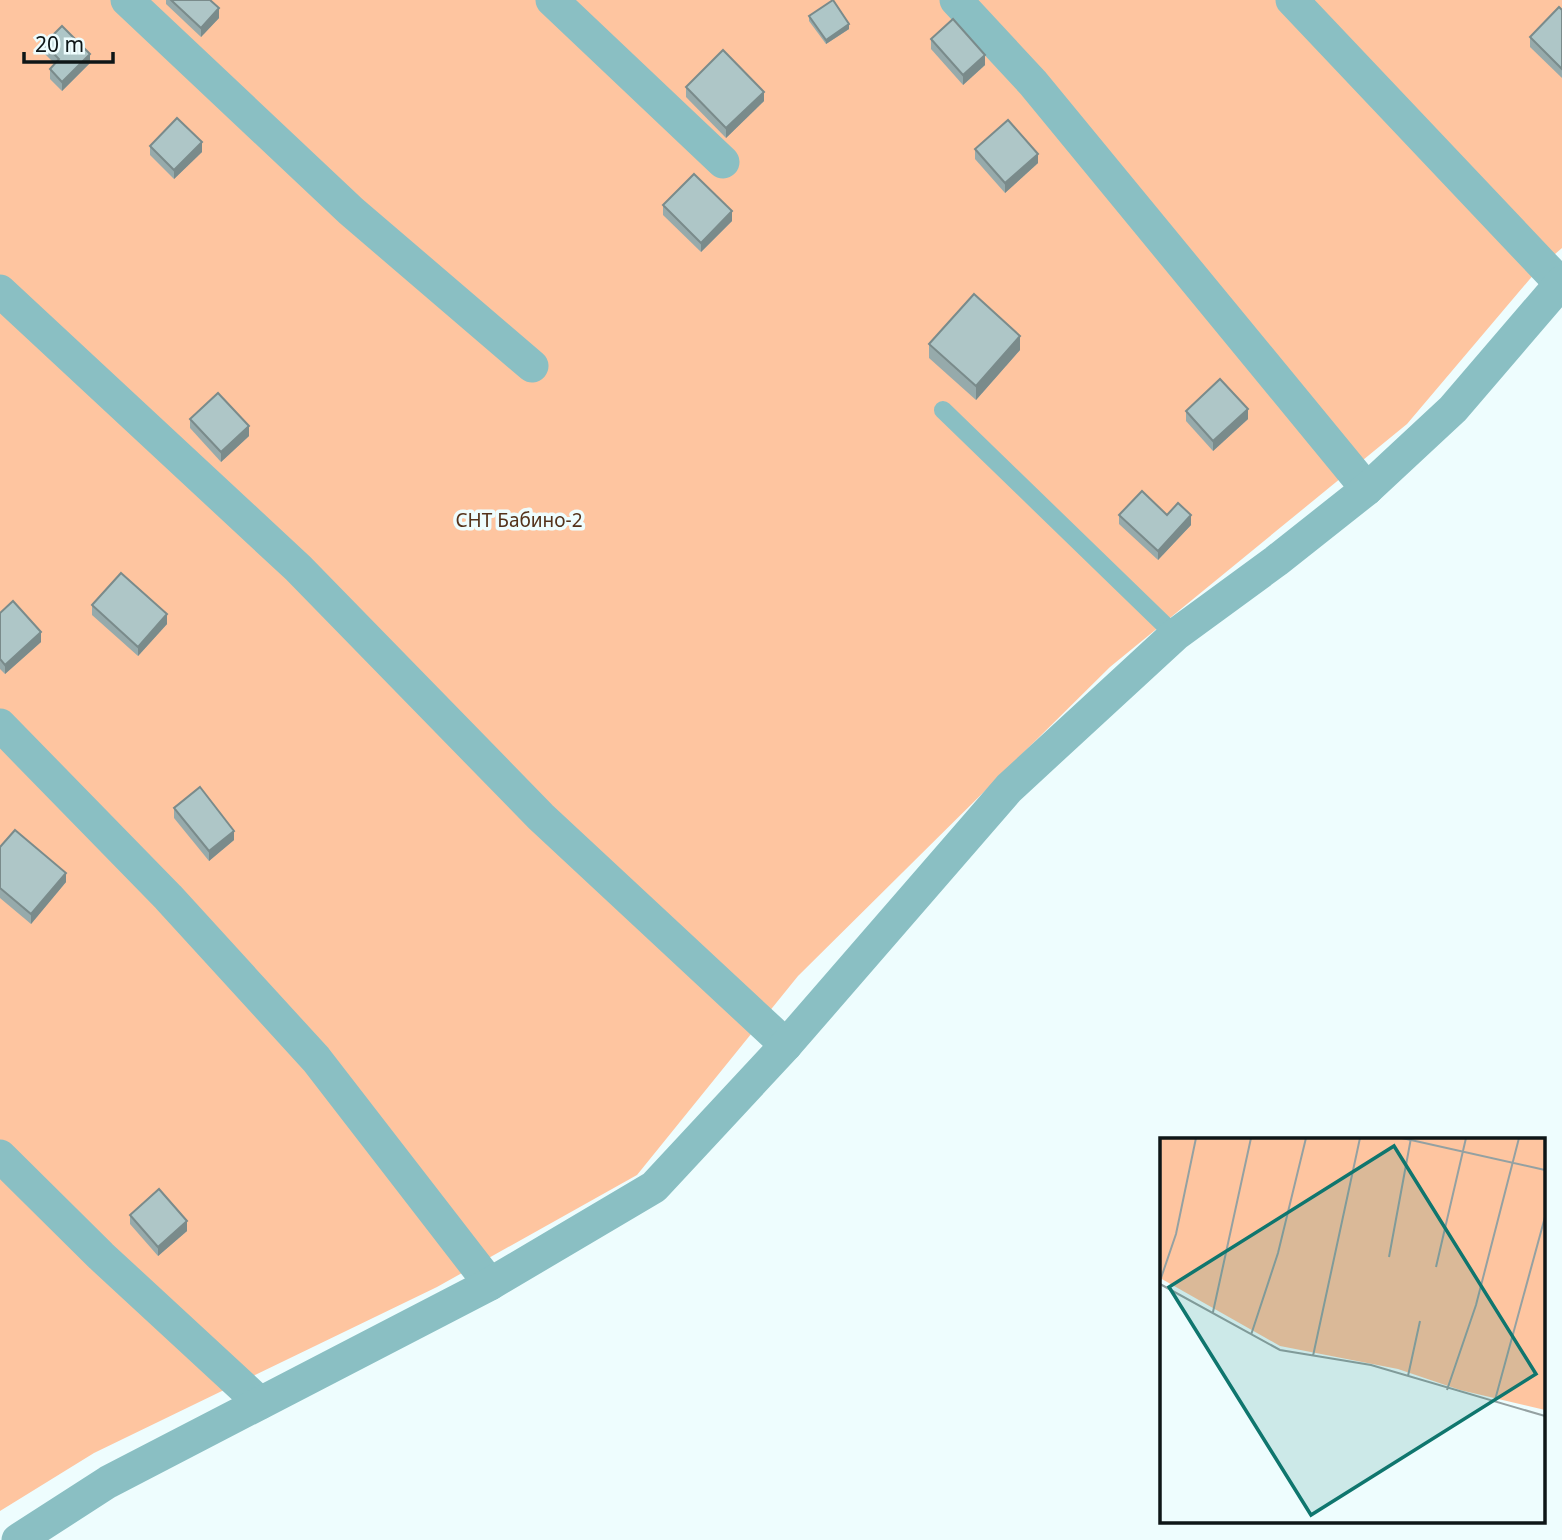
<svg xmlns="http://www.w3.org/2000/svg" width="1562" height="1540" viewBox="0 0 1562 1540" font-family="'Noto Sans',sans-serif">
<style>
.green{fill:#fec5a0}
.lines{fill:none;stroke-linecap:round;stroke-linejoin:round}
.lane{stroke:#8abfc3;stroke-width:18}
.street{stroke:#8abfc3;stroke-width:33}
.wall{fill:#96aaab}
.shaded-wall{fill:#7a8b8b}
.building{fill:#aec6c7;stroke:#7a8b8b;stroke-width:2}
.labels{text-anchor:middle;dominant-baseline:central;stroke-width:7;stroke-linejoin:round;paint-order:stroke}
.park-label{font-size:19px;fill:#54321a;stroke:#eefdfe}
.inset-road{fill:none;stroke:#94a1a2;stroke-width:2}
.view{fill:#0f766e;fill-opacity:0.15;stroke:#0f766e;stroke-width:3.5}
.inset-edge{fill:none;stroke:#0e1617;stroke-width:3.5}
</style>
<rect width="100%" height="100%" fill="#eefdfe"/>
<path class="green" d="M0,0H1562V248L1540,267L1407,424L1110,667L798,976L637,1175L437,1287L94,1453L0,1511Z"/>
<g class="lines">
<path class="lane" d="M943,410L1175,635"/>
<g class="street">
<path d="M127,0L351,211L532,366"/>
<path d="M552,0L723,162"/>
<path d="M956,0L1033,83L1367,489"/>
<path d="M1292,0L1560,283"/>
<path d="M0,291L298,568L541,817L786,1045"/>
<path d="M0,725L168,897L316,1059L490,1284"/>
<path d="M0,1156L101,1256L260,1403"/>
<path d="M18,1540L108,1482L490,1284L654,1187L786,1045L1009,788L1175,635L1276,561L1367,489L1453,409L1562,282"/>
</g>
</g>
<g class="wall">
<path d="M166,0H210L219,18L201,37L166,4Z"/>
<path d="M1562,10V78L1530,47V37Z"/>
<path d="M809,16L849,29L826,44L809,21Z"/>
<path d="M931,39L985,65L963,85L931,49Z"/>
<path d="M44,44L90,63L62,91L50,79V69L55,64L44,53Z"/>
<path d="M686,87L764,101L726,138L686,97Z"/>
<path d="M150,146L202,152L174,179L150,155Z"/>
<path d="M975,149L1038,163L1005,193L975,159Z"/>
<path d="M663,205L732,221L701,252L663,215Z"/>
<path d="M929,344L1020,350L976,400L929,358Z"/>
<path d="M1186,411L1248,419L1213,451L1186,421Z"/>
<path d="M190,419L249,436L221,462L190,428Z"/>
<path d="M1119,515H1167L1191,525L1158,560L1119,524Z"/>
<path d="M92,605L167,624L138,656L92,615Z"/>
<path d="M0,613L41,642L5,674L0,669Z"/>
<path d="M174,808L234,840L209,861L174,818Z"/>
<path d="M0,847L66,882L31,924L0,898Z"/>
<path d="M130,1215L187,1231L158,1256L130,1224Z"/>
</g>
<g class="shaded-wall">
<path d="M219,8V18L201,37V28Z"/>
<path d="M849,24V29L826,44V40Z"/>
<path d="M90,54V63L62,91V82Z"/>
<path d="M985,55V65L963,85V75Z"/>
<path d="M764,92V101L726,138V128Z"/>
<path d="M202,142V152L174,179V170Z"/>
<path d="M1038,154V163L1005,193V183Z"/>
<path d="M732,211V221L701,252V243Z"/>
<path d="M1020,336V350L976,400V386Z"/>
<path d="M1248,409V419L1213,451V441Z"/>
<path d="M249,426V436L221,462V452Z"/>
<path d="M1191,515V525L1158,560V551Z"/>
<path d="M167,614V624L138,656V647Z"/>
<path d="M41,632V642L5,674V665Z"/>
<path d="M234,831V840L209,861V851Z"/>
<path d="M66,873V882L31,924V914Z"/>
<path d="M187,1221V1231L158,1256V1247Z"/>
</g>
<g class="building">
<path d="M171,0H210L219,8L201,28Z"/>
<path d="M833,0L849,24L826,40L809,16Z"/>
<path d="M1559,7L1562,10V69L1530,37Z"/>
<path d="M953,19L985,55L963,75L931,39Z"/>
<path d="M62,26L90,54L62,82L50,69L59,59L44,44Z"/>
<path d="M723,50L764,92L726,128L686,87Z"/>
<path d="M177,118L202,142L174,170L150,146Z"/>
<path d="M1008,120L1038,154L1005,183L975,149Z"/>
<path d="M694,174L732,211L701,243L663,205Z"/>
<path d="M974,294L1020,336L976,386L929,344Z"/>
<path d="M1220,379L1248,409L1213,441L1186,411Z"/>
<path d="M218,393L249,426L221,452L190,419Z"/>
<path d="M1142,491L1167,515L1178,503L1191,515L1158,551L1119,515Z"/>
<path d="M121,573L167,614L138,647L92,605Z"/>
<path d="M13,601L41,632L5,665L0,659V613Z"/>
<path d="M200,787L234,831L209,851L174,808Z"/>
<path d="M15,830L66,873L31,914L0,888V847Z"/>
<path d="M159,1189L187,1221L158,1247L130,1215Z"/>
</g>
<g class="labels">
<g class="park-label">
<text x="519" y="520">СНТ Бабино-2</text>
</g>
</g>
<g transform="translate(1160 1138)">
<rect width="385" height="385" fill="#eefdfe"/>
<path d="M0,0H385V272L300,252L238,231L120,208L0,140Z" fill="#fec5a0"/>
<path class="inset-road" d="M242,0L385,32M229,119L251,0M276,129L306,0M0,143L16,96L36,0M0,146L120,212L211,227L385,278M53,174L91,0M91,197L118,115L146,0M153,218L200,0M248,238L260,183M287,252L316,167L359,0M335,262L385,79"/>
<path class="view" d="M234,8L376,236L151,377L9,149Z"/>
<rect width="385" height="385" class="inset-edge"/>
</g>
<path d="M24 52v10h89v-10" fill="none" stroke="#0e1617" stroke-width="3.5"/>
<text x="35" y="52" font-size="21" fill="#0e1617" stroke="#eefdfe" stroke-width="5" paint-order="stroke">20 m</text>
</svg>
